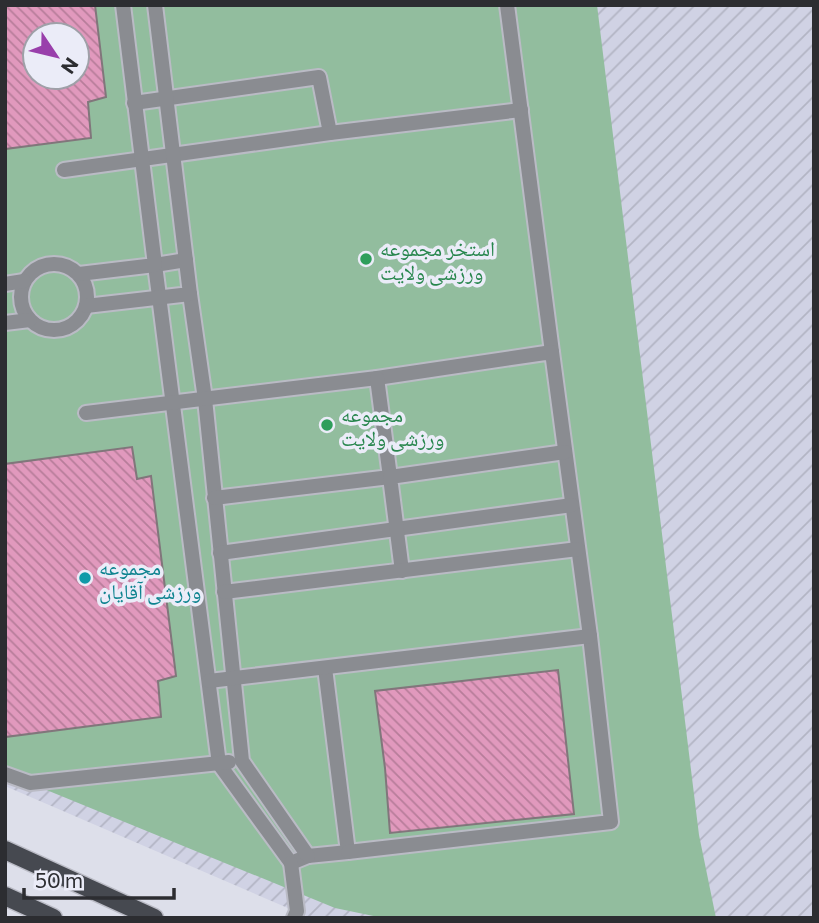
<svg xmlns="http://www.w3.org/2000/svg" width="819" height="923" viewBox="0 0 819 923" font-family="Commissioner,'Noto Naskh Arabic',sans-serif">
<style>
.industrial{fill:url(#industrial-furrows);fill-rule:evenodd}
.park{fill:#92bd9e;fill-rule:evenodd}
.building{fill:url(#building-back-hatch);stroke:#81767b;stroke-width:2;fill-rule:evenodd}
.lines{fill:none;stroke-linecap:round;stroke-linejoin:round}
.minor-casing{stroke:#babbc5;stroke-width:18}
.tertiary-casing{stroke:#babbc5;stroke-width:18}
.primary-casing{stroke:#babbc5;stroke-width:21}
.minor{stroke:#8a8c91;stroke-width:14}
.tertiary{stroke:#8a8c91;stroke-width:14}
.primary{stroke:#464950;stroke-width:18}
.leisure-dot{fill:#2e9e5b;stroke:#ebecf8;stroke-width:2.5}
.culture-dot{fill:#0f9aa8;stroke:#ebecf8;stroke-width:2.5}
.labels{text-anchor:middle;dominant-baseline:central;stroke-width:7;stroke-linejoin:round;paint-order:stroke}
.leisure-label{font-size:21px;fill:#27864d;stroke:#ebecf8;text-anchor:start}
.culture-label{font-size:21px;fill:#0d838f;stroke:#ebecf8;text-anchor:start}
</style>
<defs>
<pattern id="industrial-furrows" width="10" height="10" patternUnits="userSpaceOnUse" patternTransform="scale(1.75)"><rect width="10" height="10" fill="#d0d2e4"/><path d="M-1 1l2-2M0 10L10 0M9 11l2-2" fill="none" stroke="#b3b5c4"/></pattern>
<pattern id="building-back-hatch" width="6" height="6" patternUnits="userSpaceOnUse" patternTransform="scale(1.75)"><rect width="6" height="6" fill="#e199bd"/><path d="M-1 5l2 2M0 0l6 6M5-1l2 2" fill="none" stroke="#b77d9a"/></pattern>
</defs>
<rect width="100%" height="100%" fill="#dddfea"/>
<path class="industrial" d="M5,5H814V918H311L5,786ZM35,35H77V77H35Z"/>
<path class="park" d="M5,5H597L699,835L716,918H383L335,908L5,773ZM35,35H77V77H35Z"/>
<g class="building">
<path d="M5,5H95L106,97L88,102L91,138L5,149ZM35,35H77V77H35Z"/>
<path d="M132,447L137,479L151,476L176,676L158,681L161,717L5,737V464Z"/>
<path d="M558,670L574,814L390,833L385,768L375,691Z"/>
</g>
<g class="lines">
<defs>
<g id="minor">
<path d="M507,5L552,352"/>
<path d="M134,103L319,77L330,133"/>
<path d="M64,170L330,133L521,110"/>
<path d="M186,260L155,265L219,764L291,863L308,856L348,852L325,668"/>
<circle cx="54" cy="297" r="33"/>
<path d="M79,274L155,265L123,5"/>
<path d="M190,294L205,399L242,761L308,856"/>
<path d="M86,306L190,294L155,5"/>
<path d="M86,413L377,378L552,352L590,636L611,822L348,852"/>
<path d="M214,498L390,477L377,378"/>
<path d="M220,553L572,505"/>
<path d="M402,571L390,477L565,452"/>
<path d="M224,592L578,549"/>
<path d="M209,681L590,636"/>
<path d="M5,774L30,783L229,762"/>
</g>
<g id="tertiary">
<path d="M5,284L24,281"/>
<path d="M5,323L30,320"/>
<path d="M291,863L297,911L294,918"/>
</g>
<g id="primary">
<path d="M5,850L154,918"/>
<path d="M5,896L53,918"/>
</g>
</defs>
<use href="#minor" class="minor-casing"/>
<use href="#tertiary" class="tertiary-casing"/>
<use href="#primary" class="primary-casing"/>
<use href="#minor" class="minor"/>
<use href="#tertiary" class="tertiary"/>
<use href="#primary" class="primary"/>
</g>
<g class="leisure-dot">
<circle cx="366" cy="259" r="7"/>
<circle cx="327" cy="425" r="7"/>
</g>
<circle class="culture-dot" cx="85" cy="578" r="7"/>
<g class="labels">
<g class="leisure-label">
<text x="380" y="247">استخر مجموعه<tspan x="380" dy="24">ورزشی ولایت</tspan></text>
<text x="341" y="413">مجموعه<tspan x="341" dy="24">ورزشی ولایت</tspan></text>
</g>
<g class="culture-label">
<text x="99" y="566">مجموعه<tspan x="99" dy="24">ورزشی آقایان</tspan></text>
</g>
</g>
<rect width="819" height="923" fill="none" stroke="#2c2d31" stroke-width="14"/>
<g transform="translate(56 56) rotate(125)"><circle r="33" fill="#ebecf8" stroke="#9fa0a8" stroke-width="2"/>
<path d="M0-5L12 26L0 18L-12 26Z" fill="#993fab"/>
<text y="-10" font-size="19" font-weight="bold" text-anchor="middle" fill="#2c2d31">N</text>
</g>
<path d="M24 888v10h150v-10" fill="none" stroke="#2c2d31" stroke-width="3.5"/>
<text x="35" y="888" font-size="21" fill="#2c2d31" stroke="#ebecf8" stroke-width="5" paint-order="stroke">50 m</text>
</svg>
